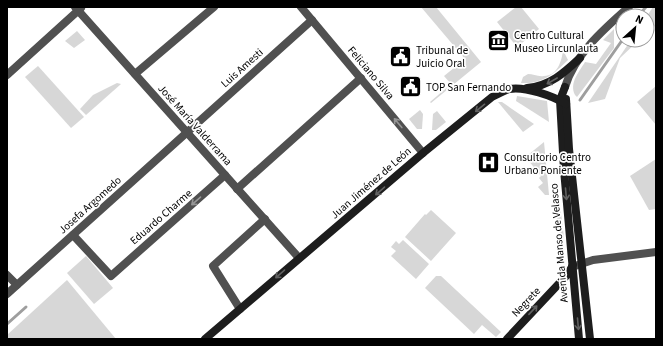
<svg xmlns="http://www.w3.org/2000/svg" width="663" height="346" viewBox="0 0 663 346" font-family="'Source Sans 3',sans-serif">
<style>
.green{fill:#d7d7d7}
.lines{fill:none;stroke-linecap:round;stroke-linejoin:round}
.stream{stroke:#9e9e9e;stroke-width:3}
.minor{stroke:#505050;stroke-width:8}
.tertiary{stroke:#505050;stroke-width:8}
.secondary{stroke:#1d1d1d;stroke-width:8}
.oneway{stroke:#616161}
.oneway2{stroke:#969696}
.labels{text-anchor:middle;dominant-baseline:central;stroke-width:3.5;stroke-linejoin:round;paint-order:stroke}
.poi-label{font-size:11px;fill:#000;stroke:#fff;text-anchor:start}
.street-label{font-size:11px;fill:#000;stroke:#fff}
</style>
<rect width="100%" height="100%" fill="#fff"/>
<g class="green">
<path d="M421,7H436L481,62L431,103L430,102L451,84L444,76L465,59Z"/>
<path d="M516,7H521L539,29L517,47L497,22Z"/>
<path d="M653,7L656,9V25L647,33V16Z"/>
<path d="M614,29V48L577,97L575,95C569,83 579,72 585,62L596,64L611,43L603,40Z"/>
<path d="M77,31L85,40L74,48L65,41Z"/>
<path d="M631,40H639L620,58L605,99L588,103Z"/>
<path d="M563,50L568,60C553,75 542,84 521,83L523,77L528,74C533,74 538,77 544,76C557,76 562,61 563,50Z"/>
<path d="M38,66L84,117L71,128L25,77Z"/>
<path d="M117,83L121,84L86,115L80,109L93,95Z"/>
<path d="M656,86V125L637,102Z"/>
<path d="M517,96L547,101L549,122L516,101Z"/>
<path d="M498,102H502L534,124L523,132Z"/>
<path d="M420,110L423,114L422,129H417L409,119Z"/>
<path d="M437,111L446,122L436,130H432L433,114Z"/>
<path d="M544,142L549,195H545L538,187L543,183L539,178L541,176L528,160L531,158L528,155Z"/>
<path d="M656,159V209L649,210L630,176Z"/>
<path d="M555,202L560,204L564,238L559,235Z"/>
<path d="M431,210L456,233L431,261L405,237L425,214L426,215Z"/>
<path d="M403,240L429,264L416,279L391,256L396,251L391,247L396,241L399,244Z"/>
<path d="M86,256L113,288L94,304L67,273Z"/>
<path d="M436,276H441L501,332L496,337L482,325L474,334L425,288Z"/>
<path d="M67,280L116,339H7V335Z"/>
</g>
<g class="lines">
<g class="stream">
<path d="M638,16L646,7"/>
<path d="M580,100L623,39"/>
<path d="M7,324L26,307"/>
</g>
<g class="minor">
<path d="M75,7L299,258"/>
<path d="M301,7L423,153"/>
<path d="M135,74L214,7"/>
<path d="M7,75L81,8"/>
<path d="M237,189L361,78"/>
<path d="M73,235L111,276L225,175"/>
<path d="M572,267L593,260L656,252"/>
<path d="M7,275L17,285"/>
<path d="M7,294L312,20"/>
<path d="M240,309L213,266L265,219"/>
</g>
<path class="tertiary" d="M565,87C575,54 604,29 629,7"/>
<g class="secondary">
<path d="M565,87L560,100L564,170L579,339"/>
<path d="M527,88C550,86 564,73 580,58"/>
<path d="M566,99L569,149L590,339"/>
<path d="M205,339L423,153L492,97C498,94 503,91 509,89C525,86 553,96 566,104"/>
<path d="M507,339L568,274L573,265"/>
</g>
</g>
<defs><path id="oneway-shaft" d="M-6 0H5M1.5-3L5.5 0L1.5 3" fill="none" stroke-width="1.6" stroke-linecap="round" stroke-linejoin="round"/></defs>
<g class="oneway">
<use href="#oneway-shaft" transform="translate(552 81) rotate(150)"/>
<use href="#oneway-shaft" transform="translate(480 108) rotate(141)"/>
<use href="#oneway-shaft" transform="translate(380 191) rotate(139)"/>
<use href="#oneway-shaft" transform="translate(566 194) rotate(85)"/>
<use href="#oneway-shaft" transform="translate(280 274) rotate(139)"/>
<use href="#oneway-shaft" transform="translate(533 310) rotate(-47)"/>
<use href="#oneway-shaft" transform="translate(578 324) rotate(85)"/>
</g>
<g class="oneway2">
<use href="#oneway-shaft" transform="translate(398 123) rotate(-130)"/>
<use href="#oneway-shaft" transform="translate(196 201) rotate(139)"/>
</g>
<defs>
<symbol id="museum-square" viewBox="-11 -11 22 22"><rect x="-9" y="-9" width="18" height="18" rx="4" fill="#000" stroke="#fff"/><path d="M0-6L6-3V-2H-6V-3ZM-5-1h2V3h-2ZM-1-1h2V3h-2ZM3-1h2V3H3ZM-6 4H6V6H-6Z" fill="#fff"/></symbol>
<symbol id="civic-square" viewBox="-11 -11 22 22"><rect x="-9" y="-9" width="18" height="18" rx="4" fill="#000" stroke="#fff"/><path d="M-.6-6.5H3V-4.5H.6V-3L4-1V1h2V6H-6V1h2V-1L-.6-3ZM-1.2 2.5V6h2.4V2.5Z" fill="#fff"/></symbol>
<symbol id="hospital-square" viewBox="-11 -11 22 22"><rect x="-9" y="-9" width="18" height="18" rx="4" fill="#000" stroke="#fff"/><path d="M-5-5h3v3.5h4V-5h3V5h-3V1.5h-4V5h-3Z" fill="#fff"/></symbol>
</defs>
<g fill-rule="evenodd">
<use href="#museum-square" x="486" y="28" width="25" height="25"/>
<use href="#civic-square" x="388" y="44" width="25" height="25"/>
<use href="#civic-square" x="398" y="74" width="25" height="25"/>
<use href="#hospital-square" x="476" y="150" width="25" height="25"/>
</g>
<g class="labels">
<g class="poi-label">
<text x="514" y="35">Centro Cultural<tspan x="514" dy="13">Museo Lircunlauta</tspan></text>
<text x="416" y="50">Tribunal de<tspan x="416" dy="13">Juicio Oral</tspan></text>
<text x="426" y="87">TOP San Fernando</text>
<text x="504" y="157">Consultorio Centro<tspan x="504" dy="13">Urbano Poniente</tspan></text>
</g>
<g class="street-label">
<text transform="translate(242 68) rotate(-42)">Luis Amesti</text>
<text transform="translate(371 73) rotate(50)">Feliciano Silva</text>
<text transform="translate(195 125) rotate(48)">José María Valderrama</text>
<text transform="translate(371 183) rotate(-41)">Juan Jiménez de León</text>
<text transform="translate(90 205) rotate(-42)">Josefa Argomedo</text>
<text transform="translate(161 217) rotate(-41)">Eduardo Charme</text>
<text transform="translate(559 243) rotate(-95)">Avenida Manso de Velasco</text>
<text transform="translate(526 302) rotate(-47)">Negrete</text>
</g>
</g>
<rect width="663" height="346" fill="none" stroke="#000000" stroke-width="16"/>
<g transform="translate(635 28) rotate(27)"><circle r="19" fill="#ffffff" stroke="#999999"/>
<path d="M0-3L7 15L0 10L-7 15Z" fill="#000000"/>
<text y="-6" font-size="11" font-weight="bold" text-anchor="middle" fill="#000000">N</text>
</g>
</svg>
